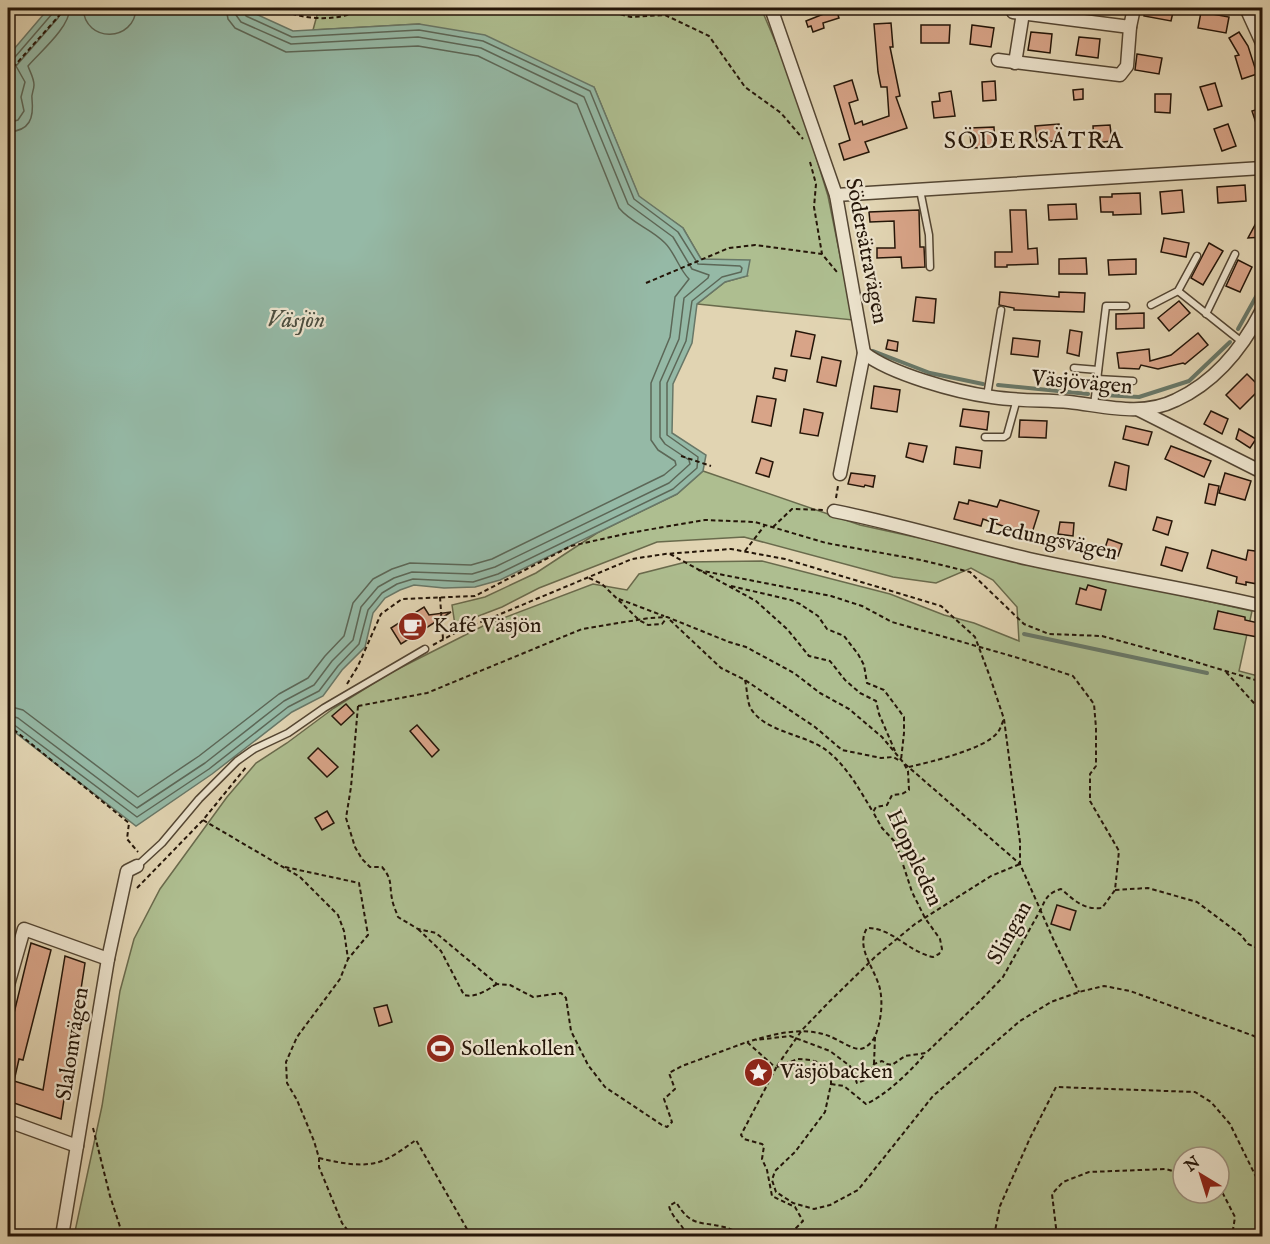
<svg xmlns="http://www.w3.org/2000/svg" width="1270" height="1244" viewBox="0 0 1270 1244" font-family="'IM FELL English',serif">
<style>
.green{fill:#aebe90;stroke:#696a4c;stroke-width:1.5;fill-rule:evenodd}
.water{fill:#95b9a6;stroke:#687767;stroke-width:1.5}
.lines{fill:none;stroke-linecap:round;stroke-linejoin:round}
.shore{stroke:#5c6757;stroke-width:1.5}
.stream{stroke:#687767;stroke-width:4}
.building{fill:#d8a488;stroke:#241508;stroke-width:1.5}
.lane-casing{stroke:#534532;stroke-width:9}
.street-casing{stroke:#534532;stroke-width:15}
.path{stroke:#241508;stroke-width:2;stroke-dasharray:4.5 3;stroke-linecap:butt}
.lane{stroke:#ece3cd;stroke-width:6}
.street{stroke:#ece3cd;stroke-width:12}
.labels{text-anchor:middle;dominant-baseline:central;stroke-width:4.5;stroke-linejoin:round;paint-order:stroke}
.street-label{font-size:22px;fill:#241508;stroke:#ece3cd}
.poi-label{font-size:22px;fill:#241508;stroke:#ece3cd;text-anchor:start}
.neighbourhood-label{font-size:24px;letter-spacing:1.5px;fill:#241508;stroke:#ece3cd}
.water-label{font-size:24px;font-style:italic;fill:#4c4e3f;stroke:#ece3cd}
</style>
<rect width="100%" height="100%" fill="#e1d4b2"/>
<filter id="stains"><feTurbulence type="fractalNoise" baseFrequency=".00333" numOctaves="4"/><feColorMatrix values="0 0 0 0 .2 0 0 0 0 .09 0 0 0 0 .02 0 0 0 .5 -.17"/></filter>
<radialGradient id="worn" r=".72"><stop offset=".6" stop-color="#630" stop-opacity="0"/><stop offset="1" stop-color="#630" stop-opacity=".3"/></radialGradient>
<g class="green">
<path d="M319,8H761L795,88L828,196L853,320L697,304L725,282L747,276L701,259L683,228L639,197L594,87L419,24L313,30Z"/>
<path d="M703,471L860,525L1252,611L1239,671L1262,677V1236H74L102,1106L120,991L134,939L160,889L227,797L256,763L287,743L334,708L390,673L485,625L593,584L627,590L639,574L686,562L762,561L890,594L944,615L974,623L1019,641L1017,607L993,580L971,568L936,583L893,577L744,537L657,542L539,588L502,607L455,625L452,605L485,597L536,573L597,533L677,494ZM1183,1157H1219V1193H1183Z"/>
</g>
<path class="water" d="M49,8H105L107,12L128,8H243L293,31L419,24L485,35L594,87L639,196L683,228L701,259L750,260L747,276L725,282L697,304L692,343L673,384L672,433L706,455L703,471L677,494L500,580L475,587L444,588L414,585L400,590L385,598L373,613L365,647L342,670L323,696L292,712L212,774L136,826L8,727V111L11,109L8,101V89L12,85L8,77V56Z"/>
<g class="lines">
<g class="shore">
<path d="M83,8C85,44 135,42 136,8"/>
<path d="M8,59L15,57L52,14L54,8"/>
<path d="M8,123L18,120L24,111L21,97L25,82L16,66L58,18L61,8"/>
<path d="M8,132C30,131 34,118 32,99C31,94 34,90 34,85C34,78 30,72 28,66C41,51 69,28 70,8"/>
<path d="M8,706L23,710L138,797L199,756L279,694L308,678L325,656L344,636L353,603L373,579L392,569L410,563L471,565L492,559L664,475L676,465L675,461L658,450L651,440V383L670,337L675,297L689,279C679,269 675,253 665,243C652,229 631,223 619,208L577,104L478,56L418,46L286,52L235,28L228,19L226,8"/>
<path d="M8,715L18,718L137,808L205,763L284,701L314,685L332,661L353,640L361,607L378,587L394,578L412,572L472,574L495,567L669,483L690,464L689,460L665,444L660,437V382L679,339L684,298L708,278L709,275L692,269L673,237L628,204L584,97L481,48L418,37L291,44L241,22L236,15L235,8"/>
<path d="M8,723L13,724L137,817L209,769L288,707L319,691L338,666L359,644L368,610L382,593L397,584L413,579L473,582L498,574L673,489L697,468L698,457L667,435V383L686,341L692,301L722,277L741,272L742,268L740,266L698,264L678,232L634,199L590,91L483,41L419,30L292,37L246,16L242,8"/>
</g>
<g class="stream">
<path d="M1238,329L1262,286"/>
<path d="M873,351L930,373L983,384"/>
<path d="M998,385L1088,394"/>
<path d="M1104,395L1139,397L1189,381L1230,342"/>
<path d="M1024,634L1207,673"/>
</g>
</g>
<g class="building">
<path d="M1146,8H1174L1171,21L1144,16Z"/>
<path d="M836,9L839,18L823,23L824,28L813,32L811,26L808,27L806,21Z"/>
<path d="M1201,12L1229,17L1226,33L1198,28Z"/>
<path d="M891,23L893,47H890L900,96L896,97L907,128L865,142L869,152L844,160L839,144L850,140L834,86L852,80L858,100L849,103L855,124L862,121L863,125L889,116L887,87H881L878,72L874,24Z"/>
<path d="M921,25H950L949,43H921Z"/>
<path d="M972,25L994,28L991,47L970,44Z"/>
<path d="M1031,32L1052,34L1050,53L1028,50Z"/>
<path d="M1239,32L1248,46L1257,74L1242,79L1235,56L1239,55L1229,38Z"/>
<path d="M1079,37L1100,39L1098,58L1076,55Z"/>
<path d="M1137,54L1162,58L1159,74L1135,70Z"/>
<path d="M995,81L996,100L983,101L982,82Z"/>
<path d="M1215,83L1222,106L1208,110L1200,87Z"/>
<path d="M1083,89V99L1074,100L1073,90Z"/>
<path d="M951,91L955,116L934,118L932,102L940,101L939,93Z"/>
<path d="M1155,94H1171L1170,113L1155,112Z"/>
<path d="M1263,108V138H1261L1252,111Z"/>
<path d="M1059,124L1061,140L1037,143L1035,126Z"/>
<path d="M1228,124L1236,146L1222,151L1214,129Z"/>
<path d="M1110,125L1112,141L1094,143L1093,126Z"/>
<path d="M994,127L995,147L971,148L970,128Z"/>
<path d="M1245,185L1246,201L1218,203L1217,187Z"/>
<path d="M1182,190L1184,212L1162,214L1160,192Z"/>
<path d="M1140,193L1141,214L1113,215V212H1101L1100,197H1112V194Z"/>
<path d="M1076,204L1077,219L1049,220L1048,205Z"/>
<path d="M919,210L920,247H924L925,267L902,268L901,257L877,258V248H895L894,221L870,222L869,212Z"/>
<path d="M1010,210H1026L1028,249L1037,248L1038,264L1007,265V267H995V252H1012Z"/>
<path d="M1263,210V237L1248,238Z"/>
<path d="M1164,238L1189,243L1186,257L1161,252Z"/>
<path d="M1209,243L1223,251L1203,285L1191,278Z"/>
<path d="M1086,258L1087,274H1059V259Z"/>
<path d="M1136,259V274L1109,275L1108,260Z"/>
<path d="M1238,260L1252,267L1240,292L1226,286Z"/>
<path d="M1000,292L1059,297V292L1085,293L1084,312L1014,310V308L999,305Z"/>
<path d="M916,297L936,299L934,323L913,321Z"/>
<path d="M1179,301L1190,313L1169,331L1158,318Z"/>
<path d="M1144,313V328L1116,329V314Z"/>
<path d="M1070,330L1082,332L1079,356L1067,353Z"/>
<path d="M796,331L815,335L810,359L791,356Z"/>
<path d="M1198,333L1208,345L1185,364L1183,363L1158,369L1141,365L1139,369L1119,368L1117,353L1149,349L1150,361L1171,355Z"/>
<path d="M1013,338L1040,341L1038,357L1011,354Z"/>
<path d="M888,340L898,342L897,351L886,349Z"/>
<path d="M822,357L841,361L836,386L817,382Z"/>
<path d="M775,368L787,370L785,381L773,378Z"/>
<path d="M1247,374L1263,390V399L1255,394L1240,409L1226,395Z"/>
<path d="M874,386L900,390L897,412L871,408Z"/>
<path d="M757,396L776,399L771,426L752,422Z"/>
<path d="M804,409L823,413L818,436L800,433Z"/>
<path d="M963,409L989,412L987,430L960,426Z"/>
<path d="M1211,411L1228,419L1222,434L1204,424Z"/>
<path d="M1020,420L1047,421L1046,438L1019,437Z"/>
<path d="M1126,426L1152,432L1148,445L1123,439Z"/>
<path d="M1239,429L1256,439L1250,448L1236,439Z"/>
<path d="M909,443L927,446L923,462L906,457Z"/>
<path d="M1171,446L1211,461L1204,477L1165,459Z"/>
<path d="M956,447L982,451L980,468L954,464Z"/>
<path d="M761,458L773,462L769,477L756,473Z"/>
<path d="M1115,462L1129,466L1126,490L1109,486Z"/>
<path d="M851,473L875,476L873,487L865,485L864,487L848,484Z"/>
<path d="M1225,473L1251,481L1245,500L1219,493Z"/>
<path d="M1209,484L1219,486L1215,505L1205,503Z"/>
<path d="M969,500L997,507L1000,500L1039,511L1031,536L983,519L981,526L954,519L959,502L968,504Z"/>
<path d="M1157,517L1172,521L1168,535L1153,530Z"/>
<path d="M1060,522L1074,523L1073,536L1058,534Z"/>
<path d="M1108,539L1122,544L1118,556L1104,551Z"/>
<path d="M1166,547L1188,553L1182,571L1161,565Z"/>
<path d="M1212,550L1246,560L1248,550L1262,552L1259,571L1263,572V585L1246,582V585L1236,583L1237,577L1207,568Z"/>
<path d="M1088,585L1106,590L1101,610L1076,604L1080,588L1086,590Z"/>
<path d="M424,607L429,615L451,612L401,644L391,628Z"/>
<path d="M1218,611L1245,617V620L1263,624V638L1214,629Z"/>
<path d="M346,704L354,713L341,725L332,716Z"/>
<path d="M417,725L439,750L432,757L410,731Z"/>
<path d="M318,748L338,767L327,777L308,758Z"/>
<path d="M327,811L334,823L322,830L315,818Z"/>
<path d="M1057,905L1076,911L1070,930L1051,924Z"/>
<path d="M31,943L51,950L23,1060L19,1059L14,1081L43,1090L65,956L85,963L61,1119L8,1101V1038Z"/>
<path d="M387,1005L392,1022L379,1026L374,1008Z"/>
</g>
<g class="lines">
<defs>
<g id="lane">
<path d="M920,190L929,235L930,267"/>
<path d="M1178,291L1242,342"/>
<path d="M1151,305L1178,291L1197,256"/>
<path d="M1206,314L1235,254"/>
<path d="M1074,368L1098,370"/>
<path d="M1097,379L1133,381"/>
<path d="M987,396L1001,310"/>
<path d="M1094,405L1106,306H1126"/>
<path d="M985,437H1004L1007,435L1017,399"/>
<path d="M137,866L162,843L199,799L237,761L254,749L288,733L324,708L425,649"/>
</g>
<g id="street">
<path d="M771,8L836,195L864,353L840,474"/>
<path d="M1246,8L1262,43"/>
<path d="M1013,12L1130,27L1134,8"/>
<path d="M998,60L1120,75L1127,66L1130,27"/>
<path d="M1015,63L1023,13"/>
<path d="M836,195L1262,168"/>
<path d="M864,353C891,374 956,392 992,397C1017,401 1043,400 1069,402C1105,406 1142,417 1176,400C1215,382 1243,347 1262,310"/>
<path d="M1139,410L1262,472"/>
<path d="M834,511C900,524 964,544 1029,559C1107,576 1185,588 1262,606"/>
<path d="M8,985L24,929L108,959"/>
<path d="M8,1121L77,1146"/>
<path d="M62,1236L108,959L127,871L137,866"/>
</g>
</defs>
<use href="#lane" class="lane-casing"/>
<use href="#street" class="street-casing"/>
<g class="path">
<path d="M278,8C301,20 340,23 362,8"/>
<path d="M599,8L603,10L631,17L665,15L709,36L745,87L781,113L803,139"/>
<path d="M8,73L66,8"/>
<path d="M8,105V110"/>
<path d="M810,162L816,184L814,207L822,254"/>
<path d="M646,283L729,248L755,245L822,254L837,272"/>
<path d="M681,456L711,466"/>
<path d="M836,498L838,486"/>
<path d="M773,527L792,509L823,510"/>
<path d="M745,551L765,525"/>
<path d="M670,554L756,601L788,630L809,656L830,661L845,680L860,693L876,701L879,714L895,751"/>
<path d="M698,570L831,596L862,606L892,622L1015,657L1073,676L1094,704L1096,728V766L1090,774V801L1119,851L1115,890L1102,908C1084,910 1075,901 1061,889C1048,893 1046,898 1041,909L1003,977L980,1001L926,1053L905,1056L892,1065L887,1064L882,1061L874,1064L865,1080L857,1083L850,1066L830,1051L790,1036L756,1040"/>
<path d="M589,578L602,584L639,620L648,625L662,624L666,619"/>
<path d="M731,586L791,600L800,604L818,616L827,629L844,636L858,654L864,665L867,683L884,690L904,717V733L901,760"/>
<path d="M440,597L443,639"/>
<path d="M619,599L664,616"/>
<path d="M670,620L721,668L745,680L815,727L842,750L881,758L893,757L900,761"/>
<path d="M433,645L455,633L632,559L665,554L731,549L785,559L941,606L975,637L990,677L1004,719L1020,842V864L1055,943L1079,992"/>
<path d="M1226,672L1262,712"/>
<path d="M745,680C747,688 747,700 750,707C763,732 805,734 826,750C847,766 859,789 873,812"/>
<path d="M347,684L358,666L381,614L402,599L475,596L571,546L629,533L705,520L755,522L826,543L921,560L970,572L1024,624L1049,634L1102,636L1186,659L1262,682"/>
<path d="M358,706L427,693L582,629L649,618L667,617L729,642L746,647L794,673L820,693L849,709L882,737L903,762L908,771L909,790L902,794L892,795L887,805L876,807L873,812L882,828L896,843L912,892L925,918L940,939L942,949L939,954L933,957C908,952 893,928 867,928C855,948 875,968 880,989C883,1004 881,1020 876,1034C874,1040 867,1049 859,1049C852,1049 837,1039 829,1036C802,1026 774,1034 747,1042"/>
<path d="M358,706L351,787L346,818L355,847L362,859L370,867H382C393,880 389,884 392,899C393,905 396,911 398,917L418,929L436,933L497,984L510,985L533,997L561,993L566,998L571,1031L588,1065L605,1087L662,1125L667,1127L672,1122L664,1099L675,1089L669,1073L682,1066L747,1042L776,1068L741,1135L744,1139L762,1144L764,1146L762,1159L767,1170L772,1196L795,1207L803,1221L792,1232L783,1236"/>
<path d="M8,725L129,823L127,839L138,852"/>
<path d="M905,764L1020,864"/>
<path d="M909,767C930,762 986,749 998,732C1001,728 1002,723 1004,719"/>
<path d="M203,820L300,877L338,915L344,931L348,959L340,979L297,1037L286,1062L287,1083L297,1100L314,1141L319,1158V1167L342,1223L352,1236"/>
<path d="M285,867L359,883L368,935L348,959"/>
<path d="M137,888L203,820L247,766"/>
<path d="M1115,890L1148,888L1197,902L1241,935L1248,944L1262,950"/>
<path d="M418,929L441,951L464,995C476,998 487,990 497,984"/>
<path d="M874,1064L875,1037"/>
<path d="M777,1066L802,1030L829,1002L876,956L915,924L991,876L1020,864"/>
<path d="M777,1067L798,1059L811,1060L823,1064L827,1068L831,1074V1084L825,1112L795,1152L775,1171L772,1180L776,1192L793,1203L814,1209L830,1205L858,1190L933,1096L1020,1021L1051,1002L1079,992L1104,986L1130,991L1254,1036L1262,1042"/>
<path d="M831,1084L844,1086L866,1104C886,1095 911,1071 925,1054"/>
<path d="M93,1128L110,1196L123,1236"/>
<path d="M319,1158C336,1162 357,1167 375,1163C390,1160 404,1148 416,1140L471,1236"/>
<path d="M1219,1186L1235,1217L1232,1236"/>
<path d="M686,1236C684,1224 672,1219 669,1206L676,1202C691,1227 699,1221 724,1227C731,1229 739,1233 746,1236"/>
<path d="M994,1236L1000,1206L1030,1138L1056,1087L1195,1092L1211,1102L1230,1124L1262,1189"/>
<path d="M1057,1236L1052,1194L1063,1182L1089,1172L1166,1169L1183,1174"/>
</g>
<use href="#lane" class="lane"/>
<use href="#street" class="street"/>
</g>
<defs>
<symbol id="cafe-disc" viewBox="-11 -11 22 22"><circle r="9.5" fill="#8f2418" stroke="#ece3cd"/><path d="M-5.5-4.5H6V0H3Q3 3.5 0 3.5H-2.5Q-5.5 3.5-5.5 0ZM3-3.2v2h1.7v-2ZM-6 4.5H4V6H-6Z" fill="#fff"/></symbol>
<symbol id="stadium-disc" viewBox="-11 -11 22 22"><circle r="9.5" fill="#8f2418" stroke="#ece3cd"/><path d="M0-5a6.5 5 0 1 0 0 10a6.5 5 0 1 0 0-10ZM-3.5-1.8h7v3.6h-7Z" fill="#fff"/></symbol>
<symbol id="sight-disc" viewBox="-11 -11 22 22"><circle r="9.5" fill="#8f2418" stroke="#ece3cd"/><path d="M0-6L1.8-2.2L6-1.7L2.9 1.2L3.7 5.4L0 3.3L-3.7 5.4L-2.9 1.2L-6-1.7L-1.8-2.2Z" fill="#fff"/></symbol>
</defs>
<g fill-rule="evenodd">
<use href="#cafe-disc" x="396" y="610" width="33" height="33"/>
<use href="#stadium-disc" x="424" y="1032" width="33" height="33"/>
<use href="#sight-disc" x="742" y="1056" width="33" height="33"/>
</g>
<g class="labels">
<g class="street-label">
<text transform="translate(866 251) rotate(79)">Södersätravägen</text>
<text transform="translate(1082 383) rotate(5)">Väsjövägen</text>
<text transform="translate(1052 540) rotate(12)">Ledungsvägen</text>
<text transform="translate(914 858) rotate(65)">Hoppleden</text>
<text transform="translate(1010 933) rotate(-61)">Slingan</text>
<text transform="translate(73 1044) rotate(-81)">Slalomvägen</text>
</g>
<g class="poi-label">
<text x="433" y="626">Kafé Väsjön</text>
<text x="461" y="1049">Sollenkollen</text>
<text x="780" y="1072">Väsjöbacken</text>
</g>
<g class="neighbourhood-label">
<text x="1034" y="141">SÖDERSÄTRA</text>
</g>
<g class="water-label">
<text x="296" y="320">Väsjön</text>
</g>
</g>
<rect width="1270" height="1244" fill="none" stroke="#e1d4b2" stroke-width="30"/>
<rect x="9" y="9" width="1252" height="1226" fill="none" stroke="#241508" stroke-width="3"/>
<rect x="15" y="15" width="1240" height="1214" fill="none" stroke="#241508" stroke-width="1.5"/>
<g transform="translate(1201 1175) rotate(322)"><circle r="28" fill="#ece3cd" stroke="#9c917e" stroke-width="1.5"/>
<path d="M0-4.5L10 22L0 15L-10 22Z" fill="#8f2418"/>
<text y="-9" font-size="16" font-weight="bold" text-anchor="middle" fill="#241508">N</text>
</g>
<rect width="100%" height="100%" filter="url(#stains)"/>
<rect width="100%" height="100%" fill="url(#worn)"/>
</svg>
